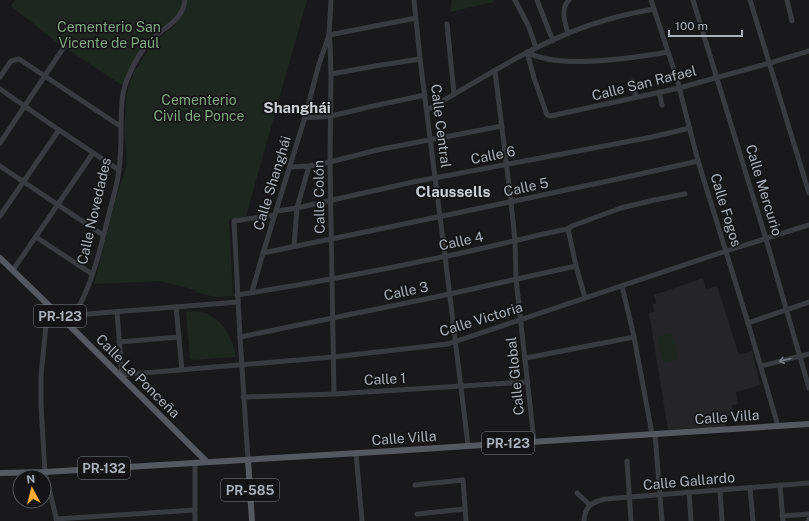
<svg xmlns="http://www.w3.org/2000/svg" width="809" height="521" viewBox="0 0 809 521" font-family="'Public Sans',sans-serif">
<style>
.built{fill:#252528}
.green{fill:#1e271f}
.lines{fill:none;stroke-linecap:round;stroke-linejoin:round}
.minor{stroke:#3a3b41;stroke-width:5}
.major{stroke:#565860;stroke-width:6}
.oneway{stroke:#787c84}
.labels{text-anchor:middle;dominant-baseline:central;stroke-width:3.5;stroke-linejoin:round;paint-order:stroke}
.shield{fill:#141416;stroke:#7e828a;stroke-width:1}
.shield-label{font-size:13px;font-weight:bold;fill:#abb1bb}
.park-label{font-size:14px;fill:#81a781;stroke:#141416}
.street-label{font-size:14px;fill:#abb1bb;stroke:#141416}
.neighbourhood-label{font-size:15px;font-weight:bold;fill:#ccd0d7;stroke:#141416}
</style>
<rect width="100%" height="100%" fill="#19191b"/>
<path class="built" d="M703,278L706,289L717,286L739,355L752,351L760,385L736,392L738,404L732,405L733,416H725L726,427L668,430L649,313L654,312L653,304L656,303L654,295Z"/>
<g class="green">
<path d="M15,0H183C180,23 162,22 151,37C144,45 137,55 131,65C127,71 127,80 122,85L59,44L11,6Z"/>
<path d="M187,0H307L246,216L229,220L233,296L214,297L196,292L195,290L160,281L94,284L115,201L127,164L124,129L127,93L133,73L152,44L174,26L181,17L186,8Z"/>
<path d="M452,0H494V2L450,12Z"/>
<path d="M186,311C191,312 196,311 201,312C222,317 233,338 236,357L193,360L190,359Z"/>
<path d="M671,333L679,358L664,363L656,337Z"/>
</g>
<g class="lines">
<g class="minor">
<path d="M331,0L329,35L330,43L331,74L330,162L334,394"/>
<path d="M414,0L420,59L445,256L468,445"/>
<path d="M515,0L529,27L536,48"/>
<path d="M537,0L553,41"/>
<path d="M651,0L677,79L698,161L748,323L778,426"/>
<path d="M693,0L766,239L809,388"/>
<path d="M750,0L809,193"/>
<path d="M787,0L792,21"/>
<path d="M447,24L454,94"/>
<path d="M568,34C565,22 560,9 569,0"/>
<path d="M527,52L534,78L547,115L551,116L679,88L770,63L809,51"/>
<path d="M527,52C558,70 633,58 668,52"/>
<path d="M495,71L511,202L515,241L516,279L534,441"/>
<path d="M331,74L381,65L420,59"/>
<path d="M0,77L11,61L19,59L120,126"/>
<path d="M632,81L636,97"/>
<path d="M0,89L59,130L119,170"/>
<path d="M659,92L662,105"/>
<path d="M427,110C485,77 542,38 606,20C622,15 638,12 654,9"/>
<path d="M305,117C329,119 350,111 373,106C390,102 408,99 425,95"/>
<path d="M0,143L64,47"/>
<path d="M0,166L103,235"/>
<path d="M290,167L309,166L330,162L377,150L502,126"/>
<path d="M277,211L297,208L413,182L652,137L690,128"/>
<path d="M0,216L59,130"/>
<path d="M568,229L576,266L585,298"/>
<path d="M36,237L92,274"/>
<path d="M294,246L297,208L309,166"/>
<path d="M263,253C408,223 554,194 698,161"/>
<path d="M13,270L93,153"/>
<path d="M622,286L634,337L652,434"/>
<path d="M252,292L263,253L305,117L319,64L329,35L416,18"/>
<path d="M237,295C307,284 377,271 447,256C487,248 527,237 568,229L572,226L621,208L654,200L685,194"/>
<path d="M48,304L41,376V405L45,472L57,521"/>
<path d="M176,307L182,370"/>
<path d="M117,312L122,374"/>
<path d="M75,315L238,302"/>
<path d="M67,323C91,297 101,244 110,210C113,197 118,183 119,169C123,144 119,119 123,93C127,75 138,54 151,40C164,27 183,21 185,0"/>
<path d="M748,323L809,302"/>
<path d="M240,337L450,294L576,266"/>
<path d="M119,342L179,337"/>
<path d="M526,358L634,337"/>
<path d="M761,366L809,354"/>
<path d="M120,375L333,357L448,344L726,251L809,225"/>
<path d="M243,397L334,394L528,382"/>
<path d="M655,434L662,521"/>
<path d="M356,453L362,521"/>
<path d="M248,460L240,337L234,221L275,215"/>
<path d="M627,461L631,521"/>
<path d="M195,462V521"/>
<path d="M415,485L463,480L466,521"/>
<path d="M780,485L783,521"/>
<path d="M750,488L753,521"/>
<path d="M720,490L722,521"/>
<path d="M689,492L691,521"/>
<path d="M577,493L590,505"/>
<path d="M417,514L465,509"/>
<path d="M782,516L809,514"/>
<path d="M56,519L195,510"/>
<path d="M584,521C585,506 592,502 605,499L809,483"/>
<path d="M808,521L809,519"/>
</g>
<g class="major">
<path d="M0,258L67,323L207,462"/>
<path d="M248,460L252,521"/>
<path d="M0,473L45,472L392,451L809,424"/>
</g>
</g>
<defs><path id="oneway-shaft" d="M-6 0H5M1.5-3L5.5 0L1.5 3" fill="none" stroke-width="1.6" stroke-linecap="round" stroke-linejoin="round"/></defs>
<use class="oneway" href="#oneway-shaft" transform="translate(785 360) rotate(165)"/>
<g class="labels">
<g class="shield">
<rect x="34" y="305" width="52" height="22" rx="3"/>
<rect x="482" y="432" width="52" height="22" rx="3"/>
<rect x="78" y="457" width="52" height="22" rx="3"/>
<rect x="221" y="479" width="58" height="22" rx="3"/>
</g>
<g class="shield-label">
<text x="60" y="316">PR-123</text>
<text x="508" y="443">PR-123</text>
<text x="104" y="468">PR-132</text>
<text x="250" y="490">PR-585</text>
</g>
<g class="park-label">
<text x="109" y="27">Cementerio San<tspan x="109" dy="16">Vicente de Paúl</tspan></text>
<text x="199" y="100">Cementerio<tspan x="199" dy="16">Civil de Ponce</tspan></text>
</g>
<g class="street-label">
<text transform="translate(644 83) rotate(-14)">Calle San Rafael</text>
<text transform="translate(441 126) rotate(83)">Calle Central</text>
<text transform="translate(493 155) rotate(-11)">Calle 6</text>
<text transform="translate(272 183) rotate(-73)">Calle Shanghái</text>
<text transform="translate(526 187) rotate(-12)">Calle 5</text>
<text transform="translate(764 190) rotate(73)">Calle Mercurio</text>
<text transform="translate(319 197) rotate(-91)">Calle Colón</text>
<text transform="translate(726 210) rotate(73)">Calle Fogos</text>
<text transform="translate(94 211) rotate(-77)">Calle Novedades</text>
<text transform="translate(461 241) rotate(-12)">Calle 4</text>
<text transform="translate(406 291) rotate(-12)">Calle 3</text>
<text transform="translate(481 319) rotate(-17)">Calle Victoria</text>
<text transform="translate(138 376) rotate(45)">Calle La Ponceña</text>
<text transform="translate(515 376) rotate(-96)">Calle Global</text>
<text transform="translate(385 379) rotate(-3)">Calle 1</text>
<text transform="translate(727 417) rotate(-4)">Calle Villa</text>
<text transform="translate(404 438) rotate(-4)">Calle Villa</text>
<text transform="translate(689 481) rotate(-5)">Calle Gallardo</text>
</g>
<g class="neighbourhood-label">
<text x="297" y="107">Shanghái</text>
<text x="453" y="191">Claussells</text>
</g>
</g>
<g transform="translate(32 489) rotate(353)"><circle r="19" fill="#141416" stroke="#505358"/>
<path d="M0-3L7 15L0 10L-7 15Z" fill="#faab32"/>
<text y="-6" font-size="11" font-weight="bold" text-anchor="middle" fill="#abb1bb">N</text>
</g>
<path d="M669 30v6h73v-6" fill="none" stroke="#abb1bb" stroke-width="2"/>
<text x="675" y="30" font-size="12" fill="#abb1bb" stroke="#141416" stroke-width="3" paint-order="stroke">100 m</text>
</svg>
